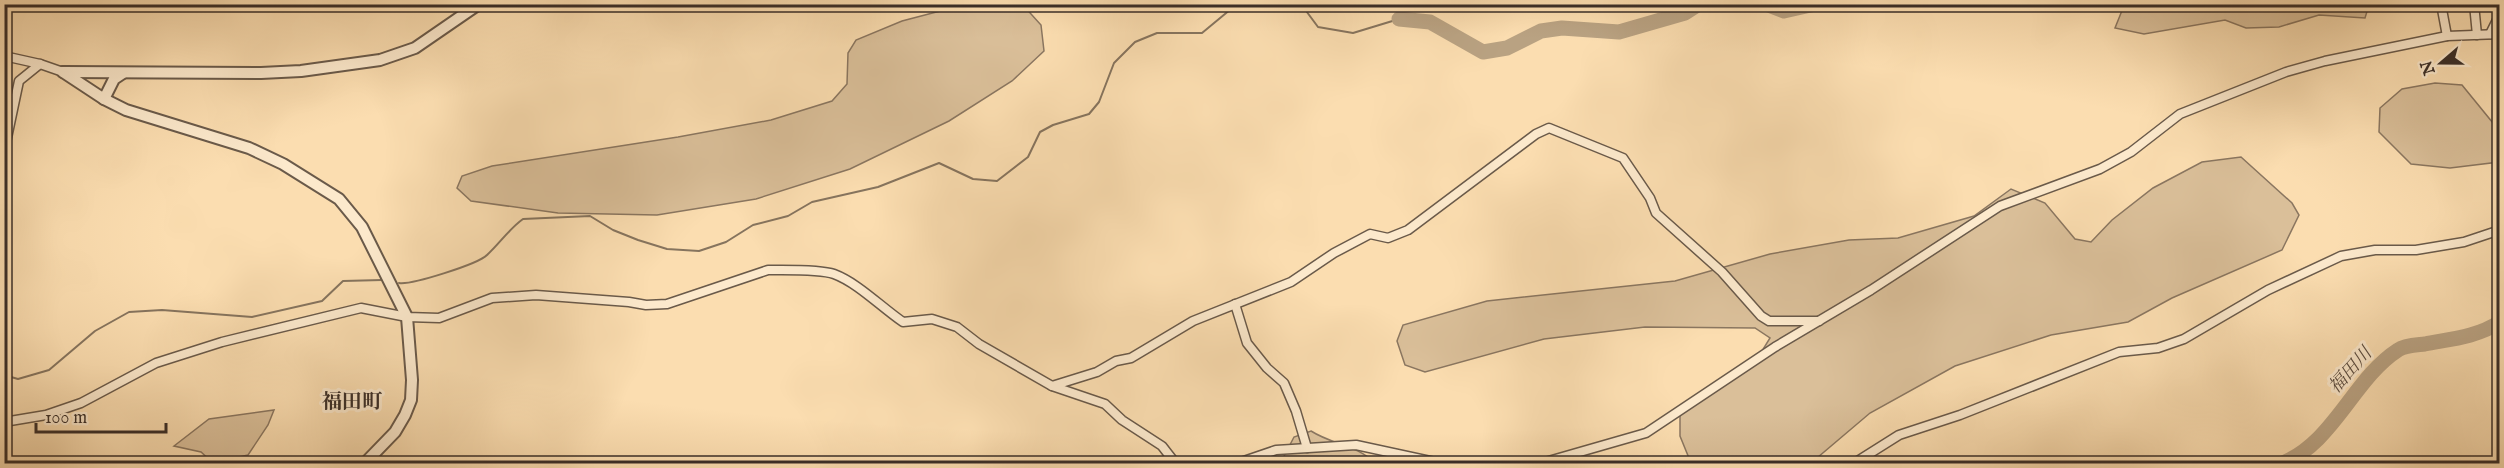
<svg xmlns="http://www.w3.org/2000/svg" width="2504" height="468" viewBox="0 0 2504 468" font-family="'IM FELL English','Noto Serif JP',serif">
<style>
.green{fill:#dabf99;stroke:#8a7660;stroke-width:1.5}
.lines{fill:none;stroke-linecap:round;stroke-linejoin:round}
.stream{stroke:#86745e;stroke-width:2}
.river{stroke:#b9a282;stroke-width:15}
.minor-casing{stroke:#6a5a4a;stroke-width:11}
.tertiary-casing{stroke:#6a5a4a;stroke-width:14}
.minor{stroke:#fce9cc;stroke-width:8}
.tertiary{stroke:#fce9cc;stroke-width:10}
.labels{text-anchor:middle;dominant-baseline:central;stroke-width:6;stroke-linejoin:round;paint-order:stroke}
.water-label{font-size:18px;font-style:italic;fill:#5a4b3e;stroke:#fce9cc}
.quarter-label{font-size:20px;font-weight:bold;fill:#3a2e28;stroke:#fce9cc}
</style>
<rect width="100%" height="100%" fill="#fbddb0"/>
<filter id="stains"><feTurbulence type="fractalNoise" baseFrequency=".00333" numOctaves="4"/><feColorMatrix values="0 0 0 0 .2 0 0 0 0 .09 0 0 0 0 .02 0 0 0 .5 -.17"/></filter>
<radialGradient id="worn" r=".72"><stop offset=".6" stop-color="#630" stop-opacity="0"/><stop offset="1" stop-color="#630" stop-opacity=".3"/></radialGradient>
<g class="green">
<path d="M1022,4L1041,25L1044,51L1012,81L949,121L850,169L756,199L657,215L558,213L471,201L457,188L462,176L492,166L678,137L771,120L832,101L847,84L848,53L856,40L902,21L963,5Z"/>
<path d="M2133,4H2369V5L2365,18L2319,15L2279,27L2246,28L2225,20L2144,34L2115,28L2123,8Z"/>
<path d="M2435,83L2462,85L2497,128L2499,133V162L2450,168L2411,164L2379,132L2380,108L2402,89Z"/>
<path d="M2241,157L2292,203L2299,215L2282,250L2172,298L2128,322L2051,335L1955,366L1870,413L1811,463H1691L1680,436V410L1759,356L1770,338L1755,328L1645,327L1544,339L1425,372L1405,365L1397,341L1403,325L1487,301L1675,281L1770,254L1849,240L1898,238L1974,216L2011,189L2045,203L2075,239L2091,242L2112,220L2153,188L2202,162Z"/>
<path d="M274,410L268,425L248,455L213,463L201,452L174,446L209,419Z"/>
<path d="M1311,431C1333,445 1357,445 1375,463L1280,464L1294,437Z"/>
</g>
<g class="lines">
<g class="stream">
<path d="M1301,4L1318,27L1353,33L1399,19"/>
<path d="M399,283C412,285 478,264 487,255C500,243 509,229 523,219L590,216L613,230L638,240L667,249L699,251L726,242L753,225L788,216L812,202L878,187L939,163L973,179L997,181L1028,157L1040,132L1053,125L1089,114L1099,102L1114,63L1135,42L1157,33H1202L1237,4"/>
<path d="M4,375L18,379L49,370L95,331L129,312L162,310L252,317L322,301L343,281L382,280"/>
</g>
<g class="river">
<path d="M1766,4L1784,11L1815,4"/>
<path d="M1399,19L1430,22L1483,52L1507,48L1541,31L1562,28L1619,32L1685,13L1699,4"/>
<path d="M2280,464C2333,445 2353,379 2398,350C2405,345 2417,345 2425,344C2451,339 2477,337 2500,322"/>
</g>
<defs>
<g id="minor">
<path d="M2441,4L2447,36"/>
<path d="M2474,4L2477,35"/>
<path d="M2490,34L2500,14"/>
<path d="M4,56L40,64L63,72"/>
<path d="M4,152L19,81L40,64"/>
<path d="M1235,304L1247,343L1267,368L1284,383L1296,411L1307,448"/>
<path d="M1052,386L1097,372L1116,361L1131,358L1193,321L1291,282L1334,253L1370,234L1388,238L1408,230L1536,134L1549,128L1623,158L1650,198L1656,213L1722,272L1761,316L1769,321H1819"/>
<path d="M4,422L46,415L81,403L156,363L222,342L361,308L407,317L439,318L492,298L536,295L629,302L646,305L667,304L768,270C784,270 820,269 834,274C858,283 881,307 903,322L932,319L957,327L979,344L1052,386L1105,404L1122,420L1162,446L1176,464"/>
<path d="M1235,464L1276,450L1356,445L1444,464"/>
<path d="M1538,464L1646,433L1775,347L1871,290L2000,206L2100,169L2131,152L2180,114L2286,72L2325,61L2447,36L2500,34"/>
<path d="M1853,464L1899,435L1960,415L2119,352L2158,348L2184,339L2268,290L2341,256L2375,250H2416L2464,242L2500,230"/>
</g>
<g id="tertiary">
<path d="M63,72L104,99L126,110L249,148L283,164L339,199L362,227L407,317L412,380L411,400L405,415L395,432L364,464"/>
<path d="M63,72L261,73L301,71L380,60L415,48L479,4"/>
<path d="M104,99L114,79L123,73"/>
</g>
</defs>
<use href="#minor" class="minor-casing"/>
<use href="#tertiary" class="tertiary-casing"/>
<use href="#minor" class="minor"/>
<use href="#tertiary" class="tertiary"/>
</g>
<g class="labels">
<g class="water-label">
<text transform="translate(2351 371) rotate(-48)">福田川</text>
</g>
<g class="quarter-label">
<text x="352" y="402">福田町</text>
</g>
</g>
<rect width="2504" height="468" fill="none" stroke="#fbddb0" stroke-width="24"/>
<rect x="6" y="6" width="2492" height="456" fill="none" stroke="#3a2e28" stroke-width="3"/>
<rect x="12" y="12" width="2480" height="444" fill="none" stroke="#3a2e28" stroke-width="1.5"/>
<g transform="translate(2441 63) rotate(250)" stroke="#fce9cc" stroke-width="4.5" paint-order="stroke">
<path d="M0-4.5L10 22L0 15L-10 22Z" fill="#3a2e28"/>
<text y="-9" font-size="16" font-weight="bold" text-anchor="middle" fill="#3a2e28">N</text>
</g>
<path d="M36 423v9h130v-9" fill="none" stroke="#3a2e28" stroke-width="3"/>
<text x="45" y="423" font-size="18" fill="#3a2e28" stroke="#fce9cc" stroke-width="4.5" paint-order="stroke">100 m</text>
<rect width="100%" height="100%" filter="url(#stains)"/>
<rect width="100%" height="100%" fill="url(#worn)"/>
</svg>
